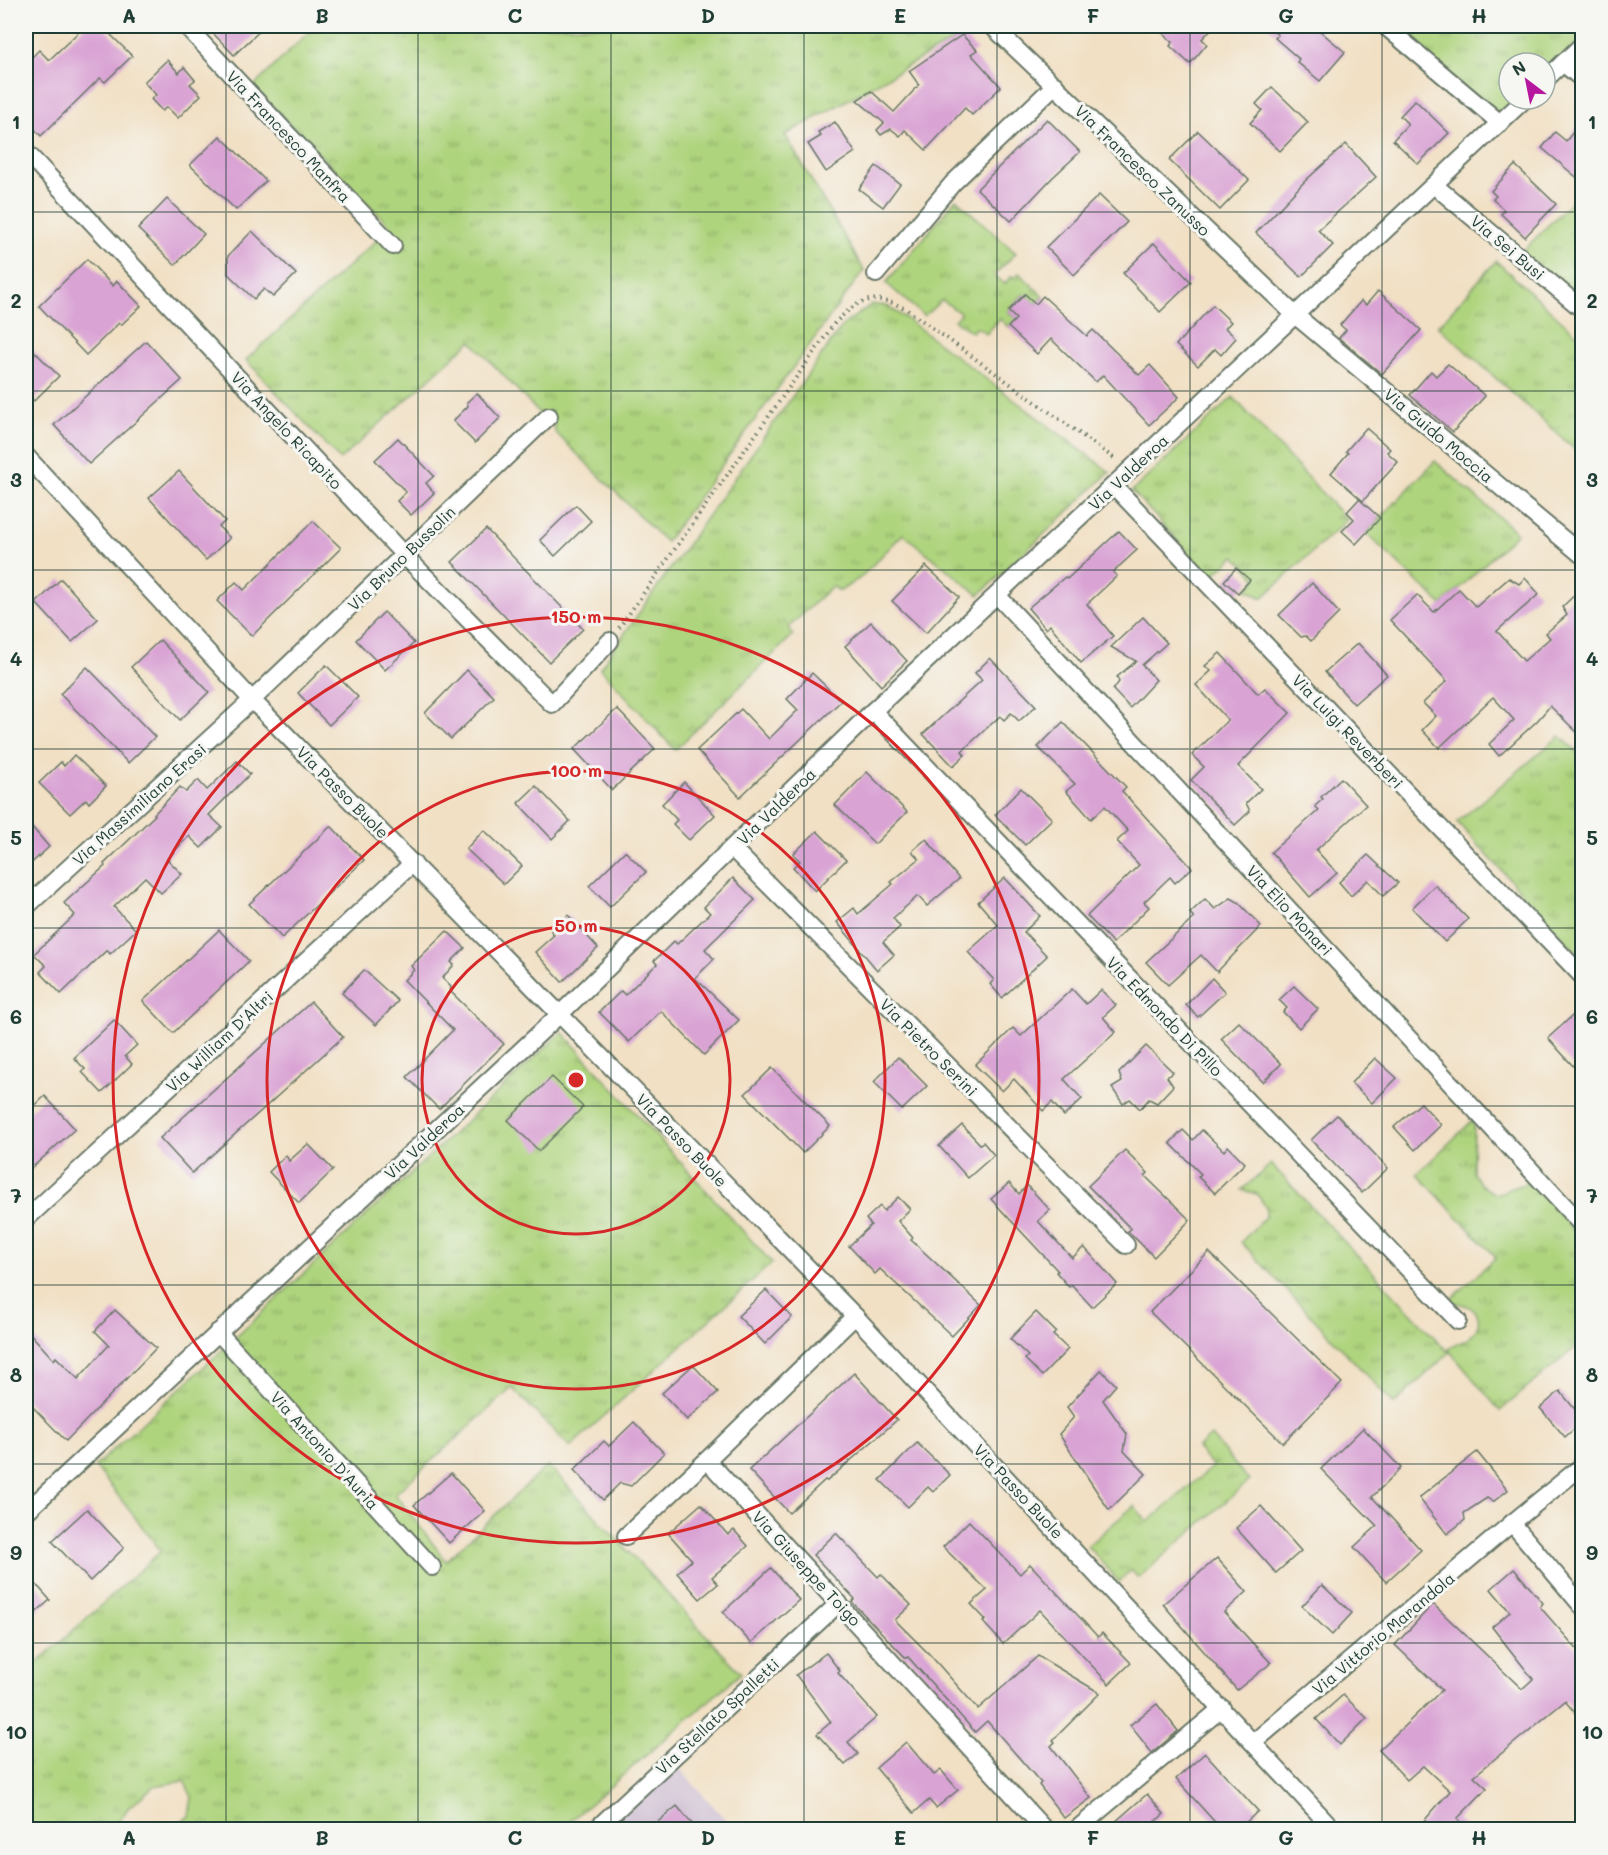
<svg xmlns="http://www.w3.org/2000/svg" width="1608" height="1855" viewBox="0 0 1608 1855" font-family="Mali,sans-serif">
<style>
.industrial{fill:#cebed2}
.grass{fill:url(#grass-tufts);stroke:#678859;stroke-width:1.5}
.building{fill:#d9a3d4}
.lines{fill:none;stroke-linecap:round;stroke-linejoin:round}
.minor-casing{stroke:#687666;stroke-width:20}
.path{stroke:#687666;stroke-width:4;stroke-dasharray:1.5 4.5;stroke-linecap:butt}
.minor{stroke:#fff;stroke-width:16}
.grid{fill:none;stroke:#1f3d34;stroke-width:1.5;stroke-opacity:0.55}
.ring{fill:none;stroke:#d62828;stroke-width:3}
.labels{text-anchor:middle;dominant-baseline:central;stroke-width:6;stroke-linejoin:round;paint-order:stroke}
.street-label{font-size:16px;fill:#1f3d34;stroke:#f6f6f2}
.centre{fill:#d62828;stroke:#f6f6f2;stroke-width:3}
.ring-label{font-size:18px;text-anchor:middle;font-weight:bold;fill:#d62828;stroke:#f6f6f2;stroke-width:6;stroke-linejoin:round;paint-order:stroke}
.neatline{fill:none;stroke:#1f3d34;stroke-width:2}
.grid-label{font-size:20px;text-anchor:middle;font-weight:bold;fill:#1f3d34}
</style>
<defs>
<pattern id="grass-tufts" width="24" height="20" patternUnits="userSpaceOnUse" patternTransform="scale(1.5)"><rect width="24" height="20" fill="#afd47e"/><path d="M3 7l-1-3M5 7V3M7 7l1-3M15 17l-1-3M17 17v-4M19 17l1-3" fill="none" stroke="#8ead68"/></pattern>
</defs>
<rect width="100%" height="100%" fill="#f6f6f2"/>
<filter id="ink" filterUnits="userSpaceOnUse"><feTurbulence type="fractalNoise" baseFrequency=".0167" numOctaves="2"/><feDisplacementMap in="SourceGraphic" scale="12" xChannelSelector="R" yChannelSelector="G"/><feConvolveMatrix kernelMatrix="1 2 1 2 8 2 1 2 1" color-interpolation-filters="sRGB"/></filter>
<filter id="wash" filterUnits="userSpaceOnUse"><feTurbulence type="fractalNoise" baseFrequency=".008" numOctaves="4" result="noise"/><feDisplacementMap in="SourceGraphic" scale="24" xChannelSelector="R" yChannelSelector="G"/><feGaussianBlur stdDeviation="1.35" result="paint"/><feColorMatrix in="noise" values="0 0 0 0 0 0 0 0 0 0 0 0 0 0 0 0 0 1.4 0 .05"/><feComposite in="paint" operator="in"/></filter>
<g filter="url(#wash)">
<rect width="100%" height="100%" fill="#f1e0c4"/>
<path class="industrial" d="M677,1766L734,1829L606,1828Z"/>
<g class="grass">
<path d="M313,26H950L961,36L785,135L864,270L666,542L555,432L551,411L541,415L471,341L340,460L246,360L391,227L253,87L314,27Z"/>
<path d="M1390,26H1582V38L1545,75V63H1509V99H1521L1500,120Z"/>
<path d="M956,199L1016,253L994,275L1005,284L1011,276L1015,277L1019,273L1043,296L1036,304L1024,294L1008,311L1016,319L1008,327L1000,319L986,334L980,329L975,328L972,332L954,320L960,315V313L942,300L924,316L886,283Z"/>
<path d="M1572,201L1582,210V313L1519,255Z"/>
<path d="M1496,261L1582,339V456L1438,326Z"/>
<path d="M872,304L887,306L904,317L1110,472L979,595L903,534L860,578L840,591L832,586L789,627L793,635L675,750L600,668L843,325Z"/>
<path d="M1233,397L1347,520L1262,598L1246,589L1257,579L1235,556L1211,577L1132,491Z"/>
<path d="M1435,461L1517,533L1442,605L1366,533Z"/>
<path d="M1560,736L1582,756V958L1457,822Z"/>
<path d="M562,1032L772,1263L570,1447L512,1388L395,1494L446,1561L548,1465L741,1673L561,1829H172L189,1816L192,1797L184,1781L154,1786L128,1808L114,1829H26V1673L161,1551L95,1466L220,1352Z"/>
<path d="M1474,1119L1473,1173L1481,1185L1495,1194L1533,1181L1572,1229L1582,1221V1342L1500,1411L1448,1349C1456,1343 1467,1342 1473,1334C1489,1312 1467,1303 1448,1302L1496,1257L1417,1174Z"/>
<path d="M1271,1164L1449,1353L1394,1404L1241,1242L1266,1216V1207L1257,1194L1242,1190Z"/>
<path d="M1211,1436L1249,1481L1138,1578L1131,1570L1119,1582L1087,1546L1134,1506L1148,1522L1213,1466L1197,1448Z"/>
</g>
<g id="blocks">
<g class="building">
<path d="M85,26H102L132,56L105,82L100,78L41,136L26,120V63L39,50L49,60Z"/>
<path d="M206,26H265L234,55Z"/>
<path d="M1154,26H1214L1202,39L1207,44L1190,64L1170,46L1173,42Z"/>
<path d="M1267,26H1314L1345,52L1320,81L1297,62L1299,59L1275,38L1278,35Z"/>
<path d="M962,35L977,50L971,54L1001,87L972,115L965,108L926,150L905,130L900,136L891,129L881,135L877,130L884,123L857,100L871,91L894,112L919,85L909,71Z"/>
<path d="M167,60L179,73L184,67L195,80L190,84L201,95L178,118L167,107L162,111L151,99L156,95L144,82Z"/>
<path d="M1272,87L1308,122L1280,151L1250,123L1262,110L1256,104Z"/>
<path d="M1415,100L1449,133L1418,164L1393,140L1408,124L1400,116Z"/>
<path d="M1047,119L1080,152L1053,177L1011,221L977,189Z"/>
<path d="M1582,121V182L1542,148L1555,132L1566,141Z"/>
<path d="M835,122L855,152L826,172L808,144L821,136L818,132Z"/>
<path d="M1198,131L1249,180L1220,210L1169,160Z"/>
<path d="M220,136L266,181L236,210L190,165Z"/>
<path d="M1346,144L1376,177L1318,230L1333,245L1301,277L1256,233L1305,181Z"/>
<path d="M1515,165L1556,204L1525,237L1501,214L1504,210L1493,199L1496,196L1491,191Z"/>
<path d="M876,166L900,184L883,207L859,189Z"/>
<path d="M1099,195L1127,222L1074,275L1046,247Z"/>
<path d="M167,199L204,234L175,265L138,229Z"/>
<path d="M252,231L296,274L273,297L264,289L254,299L228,274V256Z"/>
<path d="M1154,243L1191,282L1160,312L1123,273Z"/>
<path d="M87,259L113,286L117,281L141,306L121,325L119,323L86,355L39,306Z"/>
<path d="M1378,291L1421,330L1382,374L1339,338L1346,330L1340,325L1361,301L1366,305Z"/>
<path d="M1025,294L1036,304L1043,296L1087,336L1093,330L1139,375L1150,365L1179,397L1149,425L1103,375L1096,382L1051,339L1037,354L1008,327L1016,319L1008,311Z"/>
<path d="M1213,305L1231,322L1225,328L1236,338L1221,355L1215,349L1198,366L1176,345Z"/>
<path d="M146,341L182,380L89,464L54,425Z"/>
<path d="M26,343L59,376L34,401L26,392Z"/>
<path d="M1448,364L1485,396L1453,432L1410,395L1431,371L1436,376Z"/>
<path d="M477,393L500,418L475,443L453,421L468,406L467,402Z"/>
<path d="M1366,428L1390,449L1387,452L1398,462L1363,501L1331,473L1348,453L1346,451Z"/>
<path d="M398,438L434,476L426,483L434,493L411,515L397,501L406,492L375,460Z"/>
<path d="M179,471L225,521L219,527L230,538L206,560L149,498Z"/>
<path d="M1359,499L1380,518L1356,544L1342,531L1354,519L1347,512Z"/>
<path d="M576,505L591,521L555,556L540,540Z"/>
<path d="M313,521L341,548L252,636L217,601L236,582L244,590Z"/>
<path d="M486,529L583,629L549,662L452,562Z"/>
<path d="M1119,531L1137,550L1113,572L1117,576L1087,604L1113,636L1081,663L1050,625L1046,629L1028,608L1065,577L1067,579Z"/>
<path d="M926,566L959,597L926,633L892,601Z"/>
<path d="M1236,568L1250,580L1238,593L1224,581Z"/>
<path d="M1509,578L1519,584L1525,578L1539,594L1497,631L1524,661L1550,638L1546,633L1567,615L1562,607L1582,588V737L1550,706L1537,721L1499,756L1489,744L1514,720L1493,697L1439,748L1422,730L1436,716L1423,703L1447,681L1390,620L1417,595L1434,612L1459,589L1476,607Z"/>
<path d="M61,579L98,619L72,642L36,603Z"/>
<path d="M1312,583L1339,613L1311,641L1306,636L1301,637L1279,615Z"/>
<path d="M384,612L414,643L385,670L356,640Z"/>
<path d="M1143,617L1167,643L1142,665L1156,680L1130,708L1113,690L1119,682L1117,677L1136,661L1111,647Z"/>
<path d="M871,622L907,661L881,686L845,646Z"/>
<path d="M160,640L209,692L180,720L131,667Z"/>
<path d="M1358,643L1387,675L1354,704L1325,672Z"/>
<path d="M1220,653L1258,694L1265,688L1290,713L1238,766L1261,789L1246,803L1250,811L1235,825L1191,780L1204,767L1192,755L1228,720L1196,685L1211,671L1205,666Z"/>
<path d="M990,658L1036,706L1019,721L1011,713L1004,720L1000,716L962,751L965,755L953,766L923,734L982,680L975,673Z"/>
<path d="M326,665L358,697L329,725L298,693Z"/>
<path d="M87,667L155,737L128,763L60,694Z"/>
<path d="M467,670L494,697L451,739L425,713Z"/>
<path d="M812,673L841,701L740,797L697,750L741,709L769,739L798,710L787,699Z"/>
<path d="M617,709L655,749L612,790L574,749Z"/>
<path d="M1063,722L1126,787L1122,791L1192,868L1175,883L1170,877L1144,902L1149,907L1113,943L1087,916L1139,865L1117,841L1128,831L1105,806L1091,819L1066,791L1075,784L1038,747Z"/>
<path d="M74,755L106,786L89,803L86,799L70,814L39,783L61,762L64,766Z"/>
<path d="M237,761L250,774L209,815L222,827L201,848L189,836L167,859L182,874L161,893L145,877L114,907L136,930L110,954L107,950L61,994L40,972L46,966L34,954L75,915L64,903L105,866L104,864L155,815L154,814L180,787L186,792L198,780L207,790Z"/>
<path d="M867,772L907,812L875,844L835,805Z"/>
<path d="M1341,778L1366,805L1316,850L1337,873L1310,897L1271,852L1319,810L1315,806L1323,799L1321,797Z"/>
<path d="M684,782L715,815L689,840L673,824L677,820L662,804Z"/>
<path d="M536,786L570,821L552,839L518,803Z"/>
<path d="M1021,788L1052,819L1025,845L995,815Z"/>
<path d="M26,820L49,847L26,868Z"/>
<path d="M331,826L364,860L282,938L249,904Z"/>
<path d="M484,830L522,866L504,884L466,849Z"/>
<path d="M817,831L846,860L815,891L793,867L800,861L793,854Z"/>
<path d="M926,839L959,879L927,906L918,896L893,918L900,927L883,942L894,955L877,970L837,922L854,908L858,914L893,884L891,882L919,859L912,851Z"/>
<path d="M625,851L646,872L610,907L589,886Z"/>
<path d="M1368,855L1398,883L1383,896L1368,880L1351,896L1339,882Z"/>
<path d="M733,878L755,900L705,949L714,959L695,978L739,1020L704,1055L661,1011L629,1042L599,1012L621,991L625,995L657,964L654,961L674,941L677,944L710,913L704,907Z"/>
<path d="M1005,878L1040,916L1024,932L1047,956L1002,998L990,984L994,980L968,952L998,925L978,902Z"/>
<path d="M1435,885L1468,919L1445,942L1412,908Z"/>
<path d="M1231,898L1238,902L1261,926L1217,972L1201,955L1168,985L1146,962L1194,918L1190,913L1205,899L1215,909Z"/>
<path d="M568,915L598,948L562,982L535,952L554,935L551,931Z"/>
<path d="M219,930L249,961L173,1033L143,1001Z"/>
<path d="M447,931L465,948L451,962L454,965L442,978L451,987L450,991L504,1044L439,1109L407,1077L453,1030L404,980L414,970L411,966Z"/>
<path d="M364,970L398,1001L376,1025L342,993Z"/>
<path d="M1212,978L1225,992L1198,1017L1186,1005Z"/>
<path d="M1294,986L1318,1009L1299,1028L1283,1012L1287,1008L1279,1000Z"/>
<path d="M1072,989L1086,1004L1101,990L1116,1005L1103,1017L1116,1032L1064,1079L1082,1099L1064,1116L1052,1102L1043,1111L1014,1079L1002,1091L975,1065L1013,1028L1021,1036Z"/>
<path d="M311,1002L343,1037L192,1173L160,1138Z"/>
<path d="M1582,1007V1076L1548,1038Z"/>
<path d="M114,1020L137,1045L125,1056L132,1064L102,1093L82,1072L85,1069L74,1058Z"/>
<path d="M1239,1022L1281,1064L1263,1082L1221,1039Z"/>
<path d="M1146,1046L1173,1072L1167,1077L1173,1086L1157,1103L1149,1099L1140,1109L1130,1099L1123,1104L1112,1088L1122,1082L1119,1073Z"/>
<path d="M898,1057L927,1086L902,1110L874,1082Z"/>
<path d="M1375,1058L1397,1078L1372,1103L1351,1083Z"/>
<path d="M772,1068L830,1126L803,1153L745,1094Z"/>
<path d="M552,1077L583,1107L539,1151L508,1120Z"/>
<path d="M45,1096L75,1129L26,1173V1114Z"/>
<path d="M1421,1103L1441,1125L1415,1150L1394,1127Z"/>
<path d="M1337,1115L1388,1168L1362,1193L1311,1140Z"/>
<path d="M962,1125L980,1144L983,1142L994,1155L968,1178L939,1146Z"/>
<path d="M1183,1130L1193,1140L1202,1130L1224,1151L1228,1146L1245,1163L1215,1193L1198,1177L1201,1174L1170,1143Z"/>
<path d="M308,1144L333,1170L299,1203L269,1172L286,1155L289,1161Z"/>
<path d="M1125,1150L1148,1173L1145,1176L1190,1220L1154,1257L1128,1231L1131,1229L1088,1186Z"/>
<path d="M1009,1183L1019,1194L1027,1185L1050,1210L1038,1221L1072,1258L1084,1247L1117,1284L1092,1307L1072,1285L1069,1287L1056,1272L1058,1271L991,1199Z"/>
<path d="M898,1197L910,1209L898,1221L913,1238L911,1240L981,1305L952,1336L880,1269L875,1274L849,1246L871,1225L866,1219L880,1206L884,1211Z"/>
<path d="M1209,1252L1342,1383L1283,1443L1150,1312Z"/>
<path d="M766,1290L792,1317L765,1344L738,1316Z"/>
<path d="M115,1310L156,1348L66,1441L26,1400V1329L54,1360L56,1357L78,1379L109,1345L95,1331Z"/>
<path d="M1036,1312L1056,1332L1053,1335L1068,1349L1042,1376L1025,1359L1028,1356L1010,1339Z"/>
<path d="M693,1365L718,1392L687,1420L662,1393Z"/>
<path d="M1101,1370L1116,1385L1103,1400L1127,1434L1124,1451L1146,1474L1109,1510L1059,1434L1074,1417L1067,1407Z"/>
<path d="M854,1373L897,1420L827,1481L825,1480L789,1513L749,1470Z"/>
<path d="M1560,1391L1582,1418V1422L1565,1437L1540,1408Z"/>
<path d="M634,1422L664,1453L631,1486L620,1483L603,1500L574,1470L604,1441L609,1446Z"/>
<path d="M1363,1428L1401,1468L1372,1497L1421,1550L1386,1582L1354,1547L1377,1526L1321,1469Z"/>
<path d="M917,1443L950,1475L933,1492L928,1487L908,1507L880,1480Z"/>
<path d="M1477,1452L1508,1490L1493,1502L1487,1498L1464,1513L1465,1520L1447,1534L1419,1498Z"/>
<path d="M451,1473L485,1511L449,1543L414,1505Z"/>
<path d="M701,1504L728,1535L734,1530L748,1546L712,1577L718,1584L700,1599L677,1573L692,1560L668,1533Z"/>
<path d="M1261,1506L1301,1551L1276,1573L1236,1528Z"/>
<path d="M87,1509L124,1548L90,1581L52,1541Z"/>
<path d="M969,1521L1020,1574L1030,1564L1098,1637L1102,1633L1131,1663L1109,1684L1040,1610L1003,1644L983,1622L986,1620L971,1604L987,1590L943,1547Z"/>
<path d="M836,1533L878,1577L881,1574L911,1605L895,1620L931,1656L978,1709L1038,1656L1100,1693L1053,1740L1055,1742L1051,1746L1091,1798L1064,1818L1039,1785L1041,1783L987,1721L975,1732L908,1657L906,1658L852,1602L855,1599L813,1555Z"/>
<path d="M1217,1558L1247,1592L1224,1612L1271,1663L1237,1690L1163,1604Z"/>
<path d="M771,1568L799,1600L751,1643L723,1612Z"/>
<path d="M1514,1569L1543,1603L1540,1607L1582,1655V1721L1565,1701L1474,1776L1487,1788L1457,1819L1468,1830H1416L1450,1791L1423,1766L1407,1780L1379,1750L1442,1690L1395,1645L1433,1604L1522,1689L1533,1679L1492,1627L1510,1612L1491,1589Z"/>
<path d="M26,1573L50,1600L26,1621Z"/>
<path d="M1322,1585L1352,1613L1332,1635L1302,1606Z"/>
<path d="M826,1653L840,1671L838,1673L877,1717L848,1742L858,1754L845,1765L817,1734L831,1722L796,1675Z"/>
<path d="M1343,1695L1367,1718L1340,1745L1316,1719Z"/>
<path d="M1157,1704L1178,1731L1152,1753L1130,1725Z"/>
<path d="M906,1742L934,1775L941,1770L958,1790L936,1808L929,1800L914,1813L876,1768Z"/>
<path d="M1205,1753L1258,1811L1238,1830H1222L1176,1779Z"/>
<path d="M1147,1794L1164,1814L1146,1830H1106Z"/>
<path d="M677,1806L697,1830H648Z"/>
</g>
</g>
</g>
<g filter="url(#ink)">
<use href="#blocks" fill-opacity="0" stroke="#687666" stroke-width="1.5"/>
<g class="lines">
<defs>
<g id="minor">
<path d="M186,26L393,246"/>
<path d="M992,26L1295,315L1582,555"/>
<path d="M1385,26L1500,123"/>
<path d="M1563,63L1582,79"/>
<path d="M1545,80L1582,45"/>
<path d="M26,152L404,555L552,704L610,641"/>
<path d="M1434,185L1582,309"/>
<path d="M876,274L953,183L1055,85"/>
<path d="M26,456L252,700L855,1316L1334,1830"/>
<path d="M1114,486L1582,976"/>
<path d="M997,595L1582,1225"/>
<path d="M873,711L1458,1321"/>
<path d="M733,849L1126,1245"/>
<path d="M26,907L252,700L549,416"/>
<path d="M26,1219L413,863"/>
<path d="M855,1316L707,1460L1045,1830"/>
<path d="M218,1332L432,1567"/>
<path d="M26,1512L559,1015L873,711L1525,99"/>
<path d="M1512,1523L1582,1606"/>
<path d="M626,1536L707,1460"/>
<path d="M1254,1742L1512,1523L1582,1466"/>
<path d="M595,1830L839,1603"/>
<path d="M1076,1830L1222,1708"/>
</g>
</defs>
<use href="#minor" class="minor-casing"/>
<path class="path" d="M619,628L834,324C859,298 873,292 906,309L1115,459"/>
<use href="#minor" class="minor"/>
</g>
</g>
<path class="grid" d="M226,26V1830M418,26V1830M611,26V1830M804,26V1830M997,26V1830M1190,26V1830M1382,26V1830M26,212H1582M26,391H1582M26,570H1582M26,749H1582M26,928H1582M26,1106H1582M26,1285H1582M26,1464H1582M26,1643H1582"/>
<g class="ring">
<circle cx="576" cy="1080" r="154"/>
<circle cx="576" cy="1080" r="309"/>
<circle cx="576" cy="1080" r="463"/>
</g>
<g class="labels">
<g class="street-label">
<text transform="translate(289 136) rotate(47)">Via Francesco Manfra</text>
<text transform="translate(1143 170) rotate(44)">Via Francesco Zanusso</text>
<text transform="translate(1508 247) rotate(40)">Via Sei Busi</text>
<text transform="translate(287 430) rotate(47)">Via Angelo Ricapito</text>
<text transform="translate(1439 435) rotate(40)">Via Guido Moccia</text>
<text transform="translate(1128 472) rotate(-43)">Via Valderoa</text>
<text transform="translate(401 558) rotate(-44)">Via Bruno Bussolin</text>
<text transform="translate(1348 731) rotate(46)">Via Luigi Reverberi</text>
<text transform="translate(343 792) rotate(45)">Via Passo Buole</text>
<text transform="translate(139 804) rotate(-42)">Via Massimiliano Erasi</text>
<text transform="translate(776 806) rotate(-44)">Via Valderoa</text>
<text transform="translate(1290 910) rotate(47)">Via Elio Monari</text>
<text transform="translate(1165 1016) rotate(46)">Via Edmondo Di Pillo</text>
<text transform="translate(219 1041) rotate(-43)">Via William D'Altri</text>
<text transform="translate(929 1047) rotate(45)">Via Pietro Serini</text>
<text transform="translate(682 1140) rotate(46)">Via Passo Buole</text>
<text transform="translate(424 1141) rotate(-43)">Via Valderoa</text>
<text transform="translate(325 1450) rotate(48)">Via Antonio D'Auria</text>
<text transform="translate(1019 1491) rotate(47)">Via Passo Buole</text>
<text transform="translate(807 1568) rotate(47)">Via Giuseppe Toigo</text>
<text transform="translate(1383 1633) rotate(-40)">Via Vittorio Marandola</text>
<text transform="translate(717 1716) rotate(-43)">Via Stellato Spalletti</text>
</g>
</g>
<circle cx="576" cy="1080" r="9" class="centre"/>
<g class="ring-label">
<text x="576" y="623">150 m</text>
<text x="576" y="777">100 m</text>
<text x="576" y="932">50 m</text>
</g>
<rect width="1608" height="1855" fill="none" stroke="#f6f6f2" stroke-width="66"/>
<g transform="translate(1527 81) rotate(328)"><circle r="28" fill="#f6f6f2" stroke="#a0aca6" stroke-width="1.5"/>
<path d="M0-4.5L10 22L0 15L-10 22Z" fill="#b5179e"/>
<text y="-9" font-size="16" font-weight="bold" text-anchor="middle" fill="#1f3d34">N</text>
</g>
<rect x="33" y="33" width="1542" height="1789" class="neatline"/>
<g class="grid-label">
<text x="129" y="23">A</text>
<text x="322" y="23">B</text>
<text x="515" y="23">C</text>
<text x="708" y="23">D</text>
<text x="900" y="23">E</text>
<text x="1093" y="23">F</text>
<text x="1286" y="23">G</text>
<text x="1479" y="23">H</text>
<text x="16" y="129">1</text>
<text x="1592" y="129">1</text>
<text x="16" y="308">2</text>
<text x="1592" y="308">2</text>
<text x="16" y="487">3</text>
<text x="1592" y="487">3</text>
<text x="16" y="666">4</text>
<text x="1592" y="666">4</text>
<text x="16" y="845">5</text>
<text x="1592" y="845">5</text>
<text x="16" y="1024">6</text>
<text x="1592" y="1024">6</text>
<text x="16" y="1203">7</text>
<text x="1592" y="1203">7</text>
<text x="16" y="1382">8</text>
<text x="1592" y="1382">8</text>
<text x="16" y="1560">9</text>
<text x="1592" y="1560">9</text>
<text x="16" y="1739">10</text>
<text x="1592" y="1739">10</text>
<text x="129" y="1845">A</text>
<text x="322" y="1845">B</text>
<text x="515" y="1845">C</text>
<text x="708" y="1845">D</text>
<text x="900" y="1845">E</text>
<text x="1093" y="1845">F</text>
<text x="1286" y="1845">G</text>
<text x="1479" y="1845">H</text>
</g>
</svg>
